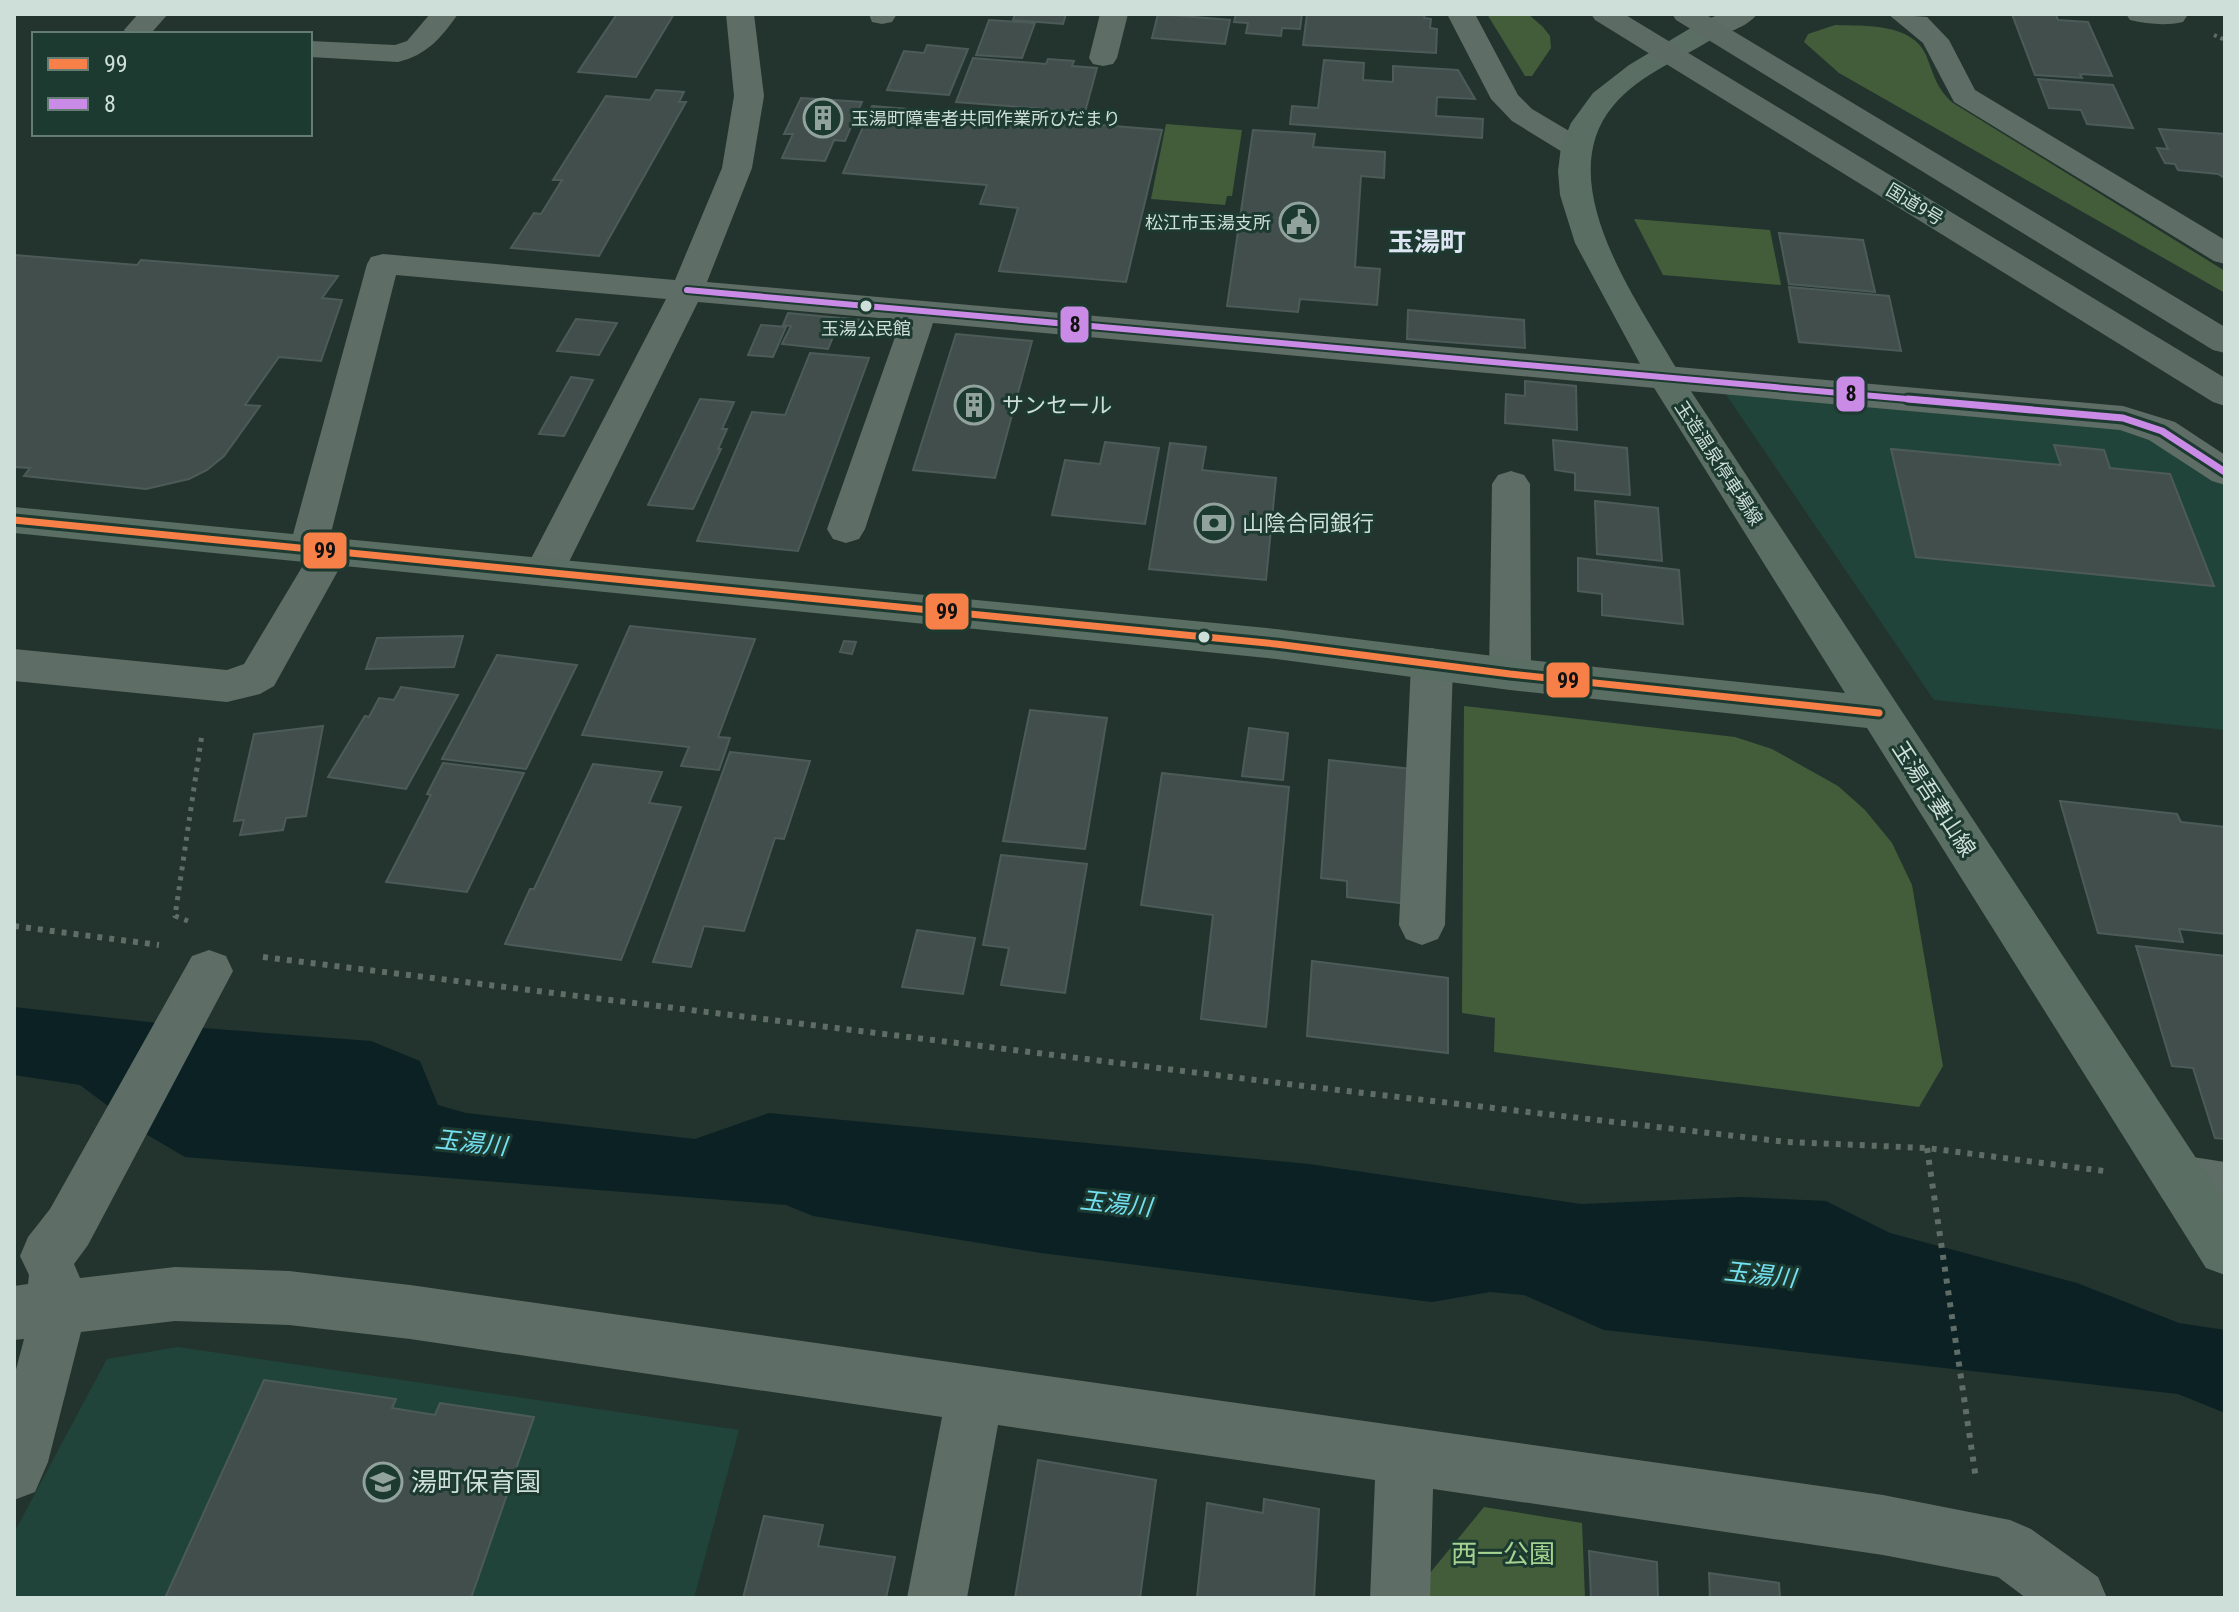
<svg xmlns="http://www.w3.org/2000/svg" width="2239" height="1612" viewBox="0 0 2239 1612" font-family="'Roboto Condensed','Noto Sans JP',sans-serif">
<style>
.built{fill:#204439}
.green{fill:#435d3a}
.water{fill:#0b2124}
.building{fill:#414e4c;stroke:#4d5b58;stroke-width:2}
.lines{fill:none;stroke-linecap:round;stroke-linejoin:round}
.path-far2{stroke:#5f6d66;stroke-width:4;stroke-dasharray:3 4;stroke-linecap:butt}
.path-far1{stroke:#5f6d66;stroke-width:5;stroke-dasharray:4 6;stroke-linecap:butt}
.path{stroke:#5f6d66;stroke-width:6;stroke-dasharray:5 7;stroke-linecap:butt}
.minor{fill:#5e6d65;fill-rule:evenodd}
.major{fill:#5a6e64;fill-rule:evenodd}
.highway{fill:#5d6b65;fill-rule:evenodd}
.bus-1-casing{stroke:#1d3a31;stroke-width:13}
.bus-2-far1-casing{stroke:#1d3a31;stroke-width:10}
.bus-2-casing{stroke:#1d3a31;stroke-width:13}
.bus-1{stroke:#f78048;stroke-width:7}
.bus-2-far1{stroke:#ca8be6;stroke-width:6}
.bus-2{stroke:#ca8be6;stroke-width:7}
.bus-dot{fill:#cedfd9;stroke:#1d3a31;stroke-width:3}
.labels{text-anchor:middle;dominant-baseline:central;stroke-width:6;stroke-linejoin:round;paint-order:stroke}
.far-poi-label{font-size:18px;fill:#cedfd9;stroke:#1d3a31;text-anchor:start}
.far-street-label{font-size:18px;fill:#cedfd9;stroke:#1d3a31}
.far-bus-label{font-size:18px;fill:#cedfd9;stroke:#1d3a31}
.poi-label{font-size:22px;fill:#cedfd9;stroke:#1d3a31;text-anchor:start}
.street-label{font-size:22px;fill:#cedfd9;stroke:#1d3a31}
.water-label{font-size:24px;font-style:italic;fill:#74e1f2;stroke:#1d3a31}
.far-district-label{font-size:26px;font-weight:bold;fill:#dde5f2;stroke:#1d3a31}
.near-poi-label{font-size:26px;fill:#cedfd9;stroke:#1d3a31;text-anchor:start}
.near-park-label{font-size:26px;fill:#a4d390;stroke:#1d3a31}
.line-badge{stroke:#1d3a31;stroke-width:3}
.pale-badge-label{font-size:22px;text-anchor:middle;font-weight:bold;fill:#111}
</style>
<rect width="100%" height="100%" fill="#23342e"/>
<g class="built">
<path d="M1728,393L2141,427L2225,483V730L1934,700L1727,396Z"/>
<path d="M178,1347L739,1430L694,1598H14V1533L107,1359Z"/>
</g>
<g class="green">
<path d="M1487,14H1528L1543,27L1550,36L1551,48L1532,76H1525Z"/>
<path d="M1835,25C1865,26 1912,23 1926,55C1934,75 1936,88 1953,103L2225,271V293L1839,73L1804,42L1808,34Z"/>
<path d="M1166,124L1242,130L1232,196H1227L1225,205L1151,199Z"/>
<path d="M1634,219L1770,230L1781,285L1663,275Z"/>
<path d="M1464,706L1735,737L1772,749L1838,786L1865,810L1892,843L1912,885L1943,1066L1919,1107L1494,1052L1495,1018L1462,1013Z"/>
<path d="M1484,1507L1582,1523L1585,1598H1429L1430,1573Z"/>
</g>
<path class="water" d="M14,1007L203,1028L371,1041L420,1061L438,1105L466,1113L695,1139L769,1113L1309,1164L1581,1204L1742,1197L1826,1201L1890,1233L2077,1283L2179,1323L2225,1330V1413L2178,1394L1604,1330L1524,1295L1490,1292L1432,1302L1041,1253L813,1216L786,1205L185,1157L144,1133L80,1085L14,1075Z"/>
<g class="building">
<path d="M617,14H674L636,77L578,72Z"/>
<path d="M1015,14H1066L1063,24L1013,20Z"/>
<path d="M1158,14L1230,20L1225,44L1152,38Z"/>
<path d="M1236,14H1302L1300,29L1282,28L1281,36L1246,33L1248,23L1234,22Z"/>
<path d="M1307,14H1425L1424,18L1431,19L1430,28L1437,29L1436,53L1303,45Z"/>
<path d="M2012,14L2056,15L2058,20L2088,22L2112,76L2080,74L2082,78L2035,75Z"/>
<path d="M989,20L1035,23L1022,58L976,55Z"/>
<path d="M927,45L968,49L949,95L887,90L904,51L924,53Z"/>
<path d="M973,58L1046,64L1048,59L1074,61L1072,66L1097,68L1085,112L956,102Z"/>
<path d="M1324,60L1364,63L1363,80L1393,82V66L1458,70L1475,99L1437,97L1436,116L1483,119L1482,138L1290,124L1292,106L1318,108Z"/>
<path d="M2038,79L2113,85L2133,128L2087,124L2081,110L2049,108Z"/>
<path d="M656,90L684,92L679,102H686L599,256L511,248L534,213L541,214L562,180H553L606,96L650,100Z"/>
<path d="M801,98L862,102L845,141L834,140L825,161L782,158L793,134H784Z"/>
<path d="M872,106L1162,130L1126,282L999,271L1018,208L980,204L987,185L843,173Z"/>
<path d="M2159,129L2225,134V178L2218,174L2178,170L2175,164L2165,163L2157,148L2168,149Z"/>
<path d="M1253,130L1315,134L1313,147L1385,152L1384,178L1361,176L1355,267L1380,269L1377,305L1300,299L1298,312L1227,306Z"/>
<path d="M1779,233L1863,240L1875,292L1789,284Z"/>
<path d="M14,255L137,265L141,260L338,276L322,298L342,300L321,361L279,357L245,405L260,406L224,456L207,470L189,479L146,489L24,476L30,468L14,467Z"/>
<path d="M1789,287L1889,296L1901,351L1799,342Z"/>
<path d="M1408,310L1524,320L1525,348L1407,339Z"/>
<path d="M788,313L883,322L878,337L835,332L828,349L782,344L791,326L783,325Z"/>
<path d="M576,319L617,323L599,355L557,351Z"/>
<path d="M761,325L786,327L773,357L748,355Z"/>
<path d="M956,334L1032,341L995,478L913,470Z"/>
<path d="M810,353L869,358L798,551L697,541L752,412L785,415Z"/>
<path d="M571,377L593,380L564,436L539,434Z"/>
<path d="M1525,381L1576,386L1577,430L1505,423L1506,394L1525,396Z"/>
<path d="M700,399L734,402L722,429H727L718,449H721L693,509L648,505Z"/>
<path d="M1553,440L1627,448L1630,495L1575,490V473L1555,470Z"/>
<path d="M1105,442L1159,448L1145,524L1052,515L1065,460L1100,464Z"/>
<path d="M1170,443L1206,447L1202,470L1276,478L1266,580L1149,569Z"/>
<path d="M2054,445L2104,450L2110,468L2170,474L2214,586L1916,557L1891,449L2061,465Z"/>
<path d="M1595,501L1658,508L1662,561L1597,554Z"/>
<path d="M1578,558L1679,570L1683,624L1602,615V594L1578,591Z"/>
<path d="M630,626L755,639L718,737L730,738L719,770L681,766L689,747L582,735Z"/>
<path d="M463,636L454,667L366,669L377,638Z"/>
<path d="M844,641L856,642L852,654L840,652Z"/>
<path d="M497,655L577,665L526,769L442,759Z"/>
<path d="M401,687L458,695L406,789L328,777L365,716L369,717L379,698L394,700Z"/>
<path d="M1030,710L1107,718L1085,849L1003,841Z"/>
<path d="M323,726L306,816L286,818L283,830L240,835L244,820L234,821L254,734Z"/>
<path d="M1249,728L1288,733L1283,780L1242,776Z"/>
<path d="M730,752L810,761L784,839L775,838L744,931L704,926L691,967L653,962Z"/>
<path d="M1329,760L1412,769L1408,904L1347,897V881L1321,878Z"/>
<path d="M443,763L524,773L467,892L386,882L431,795L427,794Z"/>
<path d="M593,764L662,772L649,803L681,807L621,960L505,944L530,889H534Z"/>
<path d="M1162,773L1289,787L1266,1027L1201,1019L1213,915L1141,905Z"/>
<path d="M2060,801L2177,814L2181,822L2225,827V934L2179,929L2183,942L2098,933Z"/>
<path d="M1001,855L1087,864L1065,993L1001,985L1009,948L983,945Z"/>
<path d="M917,930L975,938L963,994L902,987Z"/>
<path d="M2136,946L2225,956V1139L2215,1138L2193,1068L2172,1066Z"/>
<path d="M1312,961L1448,978V1053L1307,1036Z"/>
<path d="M264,1380L396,1399L392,1408L435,1415L440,1403L534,1417L471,1598H165Z"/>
<path d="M1038,1460L1156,1480L1140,1598H1015Z"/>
<path d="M1264,1499L1319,1509L1314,1598H1197L1207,1503L1263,1513Z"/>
<path d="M764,1516L823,1525L818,1546L895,1557L886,1598H743Z"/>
<path d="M1589,1551L1657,1562L1658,1598H1591Z"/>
<path d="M1709,1573L1779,1583L1780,1598H1710Z"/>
</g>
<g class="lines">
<path class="path-far2" d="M2214,35L2225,40"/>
<path class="path-far1" d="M188,921L175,916L202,734"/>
<g class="path">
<path d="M14,926L159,945"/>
<path d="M263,957L1312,1087L1787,1142L1927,1148L2104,1171"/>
<path d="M1927,1148L1976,1479"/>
</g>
<g class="minor">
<path d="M138,14H168L153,31L155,34H127L124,30Z"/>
<path d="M430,14H458C441,38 427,55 398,62L310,57V41L395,45L407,41Z"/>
<path d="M726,14H754L764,96L752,168L707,282L2123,406L2175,422L2225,455V485L2212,481L2149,440L2120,430L933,323L865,529L859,539L846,543L833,539L827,529L901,320L698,302L564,572L558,582L544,586L530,582L524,572L666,299L396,275L330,537L344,541L349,551L274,686L260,694L227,702L14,681V649L227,670L244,664L305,562L294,559L289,549L367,264L371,257L383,254L675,280L722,168L734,96Z"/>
<path d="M869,14H897L892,22L882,24L872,22Z"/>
<path d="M1100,14H1128L1117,58L1113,64L1103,66L1093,64L1089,58Z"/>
<path d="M1447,14H1475L1518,95L1532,109L1586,141L1590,147L1586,153L1575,156L1564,153L1512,121L1491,99Z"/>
<path d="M1720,14H1757C1747,28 1716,39 1699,35L1695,29L1699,23Z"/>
<path d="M1888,14L1927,17L1949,40L1975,90L2225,240V264L2214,261L1954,102L1923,43Z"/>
<path d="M2126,14H2185L2187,16L2183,22C2166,26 2147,24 2130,20Z"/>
<path d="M1511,471L1524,475L1530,484L1531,674L1525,685L1510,690L1495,685L1489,674L1492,484L1498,475Z"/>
<path d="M1432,648L1446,653L1453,664L1445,925L1438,939L1422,945L1406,939L1399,925L1411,664L1418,653Z"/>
<path d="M209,950L226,956L233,971L88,1245L74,1264L80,1278L175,1267L289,1271L410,1285L1883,1495L2010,1520L2031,1529L2098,1577L2107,1598H2026L1998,1577L1883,1555L1433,1489L1430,1598H1370L1375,1480L998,1425L967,1598H907L942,1417L410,1339L289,1325L175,1321L81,1332L48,1462L35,1492L14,1500V1377L24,1339L14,1340V1286L28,1284L29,1275L20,1256L28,1237L50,1209L192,956Z"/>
<path d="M2180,1155L2225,1162V1212L2180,1205L2162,1198L2154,1180L2162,1162Z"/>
</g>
<path class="major" d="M1709,21L1719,23L1723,29L1719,35C1685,57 1639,74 1613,106C1549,183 1639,303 1679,373L2225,1202V1275L2206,1268L1867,728L1510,690L1276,659L14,533V507L1276,629L1510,658L1845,693L1646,375L1575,243L1560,195L1558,171L1561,147L1571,123L1593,93L1629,65L1699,23Z"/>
<g class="highway">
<path d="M1591,14H1624L2225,378V406L2213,402L1595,20Z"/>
<path d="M1672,14H1705L2225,327V353L2213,350L1676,20Z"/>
</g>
<defs>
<path id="bus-1" d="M14,520L1276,644L1510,674L1879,713"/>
<path id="bus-2-far1" d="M687,290L1930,401"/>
<path id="bus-2" d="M1908,399L2123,418L2162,431L2225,472"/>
</defs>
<use href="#bus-1" class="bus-1-casing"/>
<use href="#bus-2-far1" class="bus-2-far1-casing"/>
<use href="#bus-2" class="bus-2-casing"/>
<use href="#bus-1" class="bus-1"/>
<use href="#bus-2-far1" class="bus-2-far1"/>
<use href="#bus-2" class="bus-2"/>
</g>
<defs>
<symbol id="building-ring" viewBox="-11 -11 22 22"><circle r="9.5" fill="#1d3a31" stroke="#92a39d" stroke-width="1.5"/><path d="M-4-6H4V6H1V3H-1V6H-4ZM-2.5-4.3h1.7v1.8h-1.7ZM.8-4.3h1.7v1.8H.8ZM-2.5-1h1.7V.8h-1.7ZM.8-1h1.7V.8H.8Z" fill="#92a39d"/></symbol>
<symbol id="civic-ring" viewBox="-11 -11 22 22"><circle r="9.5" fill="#1d3a31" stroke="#92a39d" stroke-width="1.5"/><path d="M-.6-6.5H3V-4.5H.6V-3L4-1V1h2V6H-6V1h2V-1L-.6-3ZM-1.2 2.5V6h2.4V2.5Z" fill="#92a39d"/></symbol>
<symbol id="bank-ring" viewBox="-11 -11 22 22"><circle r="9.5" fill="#1d3a31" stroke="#92a39d" stroke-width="1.5"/><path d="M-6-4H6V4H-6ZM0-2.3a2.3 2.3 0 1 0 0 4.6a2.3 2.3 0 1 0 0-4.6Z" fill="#92a39d"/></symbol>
<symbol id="school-ring" viewBox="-11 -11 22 22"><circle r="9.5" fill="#1d3a31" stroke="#92a39d" stroke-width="1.5"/><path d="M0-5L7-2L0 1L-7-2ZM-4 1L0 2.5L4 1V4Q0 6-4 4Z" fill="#92a39d"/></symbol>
</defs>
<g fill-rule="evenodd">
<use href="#building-ring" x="801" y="96" width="44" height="44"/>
<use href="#civic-ring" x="1277" y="200" width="44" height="44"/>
<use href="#building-ring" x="952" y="383" width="44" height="44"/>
<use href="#bank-ring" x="1192" y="501" width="44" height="44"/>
<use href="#school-ring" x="361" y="1460" width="44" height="44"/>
</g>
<g class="bus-dot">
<circle cx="866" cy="306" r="7"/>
<circle cx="1204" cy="637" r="7"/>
</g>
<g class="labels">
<g class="far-poi-label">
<text x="851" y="118">玉湯町障害者共同作業所ひだまり</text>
<text x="1271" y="222" text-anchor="end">松江市玉湯支所</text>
</g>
<g class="far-street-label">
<text transform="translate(1915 204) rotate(31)">国道9号</text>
<text transform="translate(1719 463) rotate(57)">玉造温泉停車場線</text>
</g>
<g class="far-bus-label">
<text x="866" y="328">玉湯公民館</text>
</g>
<g class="poi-label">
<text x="1002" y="405">サンセール</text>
<text x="1242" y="523">山陰合同銀行</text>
</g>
<g class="street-label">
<text transform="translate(1934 799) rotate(57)">玉湯吾妻山線</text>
</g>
<g class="water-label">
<text transform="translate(471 1143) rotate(6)">玉湯川</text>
<text transform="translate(1116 1204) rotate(6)">玉湯川</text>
<text transform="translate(1760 1275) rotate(6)">玉湯川</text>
</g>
<g class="far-district-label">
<text x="1427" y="242">玉湯町</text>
</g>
<g class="near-poi-label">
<text x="411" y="1482">湯町保育園</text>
</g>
<g class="near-park-label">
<text x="1503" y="1554">西一公園</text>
</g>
</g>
<g class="line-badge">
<rect x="1059" y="305" width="31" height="39" rx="8" fill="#ca8be6"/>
<rect x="1835" y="375" width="31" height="38" rx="8" fill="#ca8be6"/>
<rect x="302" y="531" width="46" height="39" rx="8" fill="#f78048"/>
<rect x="924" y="592" width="46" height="39" rx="8" fill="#f78048"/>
<rect x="1545" y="661" width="46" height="38" rx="8" fill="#f78048"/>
</g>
<g class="pale-badge-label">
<text x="1075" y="332">8</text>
<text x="1851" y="401">8</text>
<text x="325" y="558">99</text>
<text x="947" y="619">99</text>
<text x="1568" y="688">99</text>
</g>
<rect width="2239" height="1612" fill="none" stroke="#cedfd9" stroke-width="32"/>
<rect x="32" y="32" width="280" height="104" fill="#1d3a31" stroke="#647c74" stroke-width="2"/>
<rect x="48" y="58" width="40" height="12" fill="#f78048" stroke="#647c74" stroke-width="2"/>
<text x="104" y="72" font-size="24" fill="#cedfd9">99</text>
<rect x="48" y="98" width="40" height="12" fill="#ca8be6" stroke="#647c74" stroke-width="2"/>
<text x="104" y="112" font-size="24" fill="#cedfd9">8</text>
</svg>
